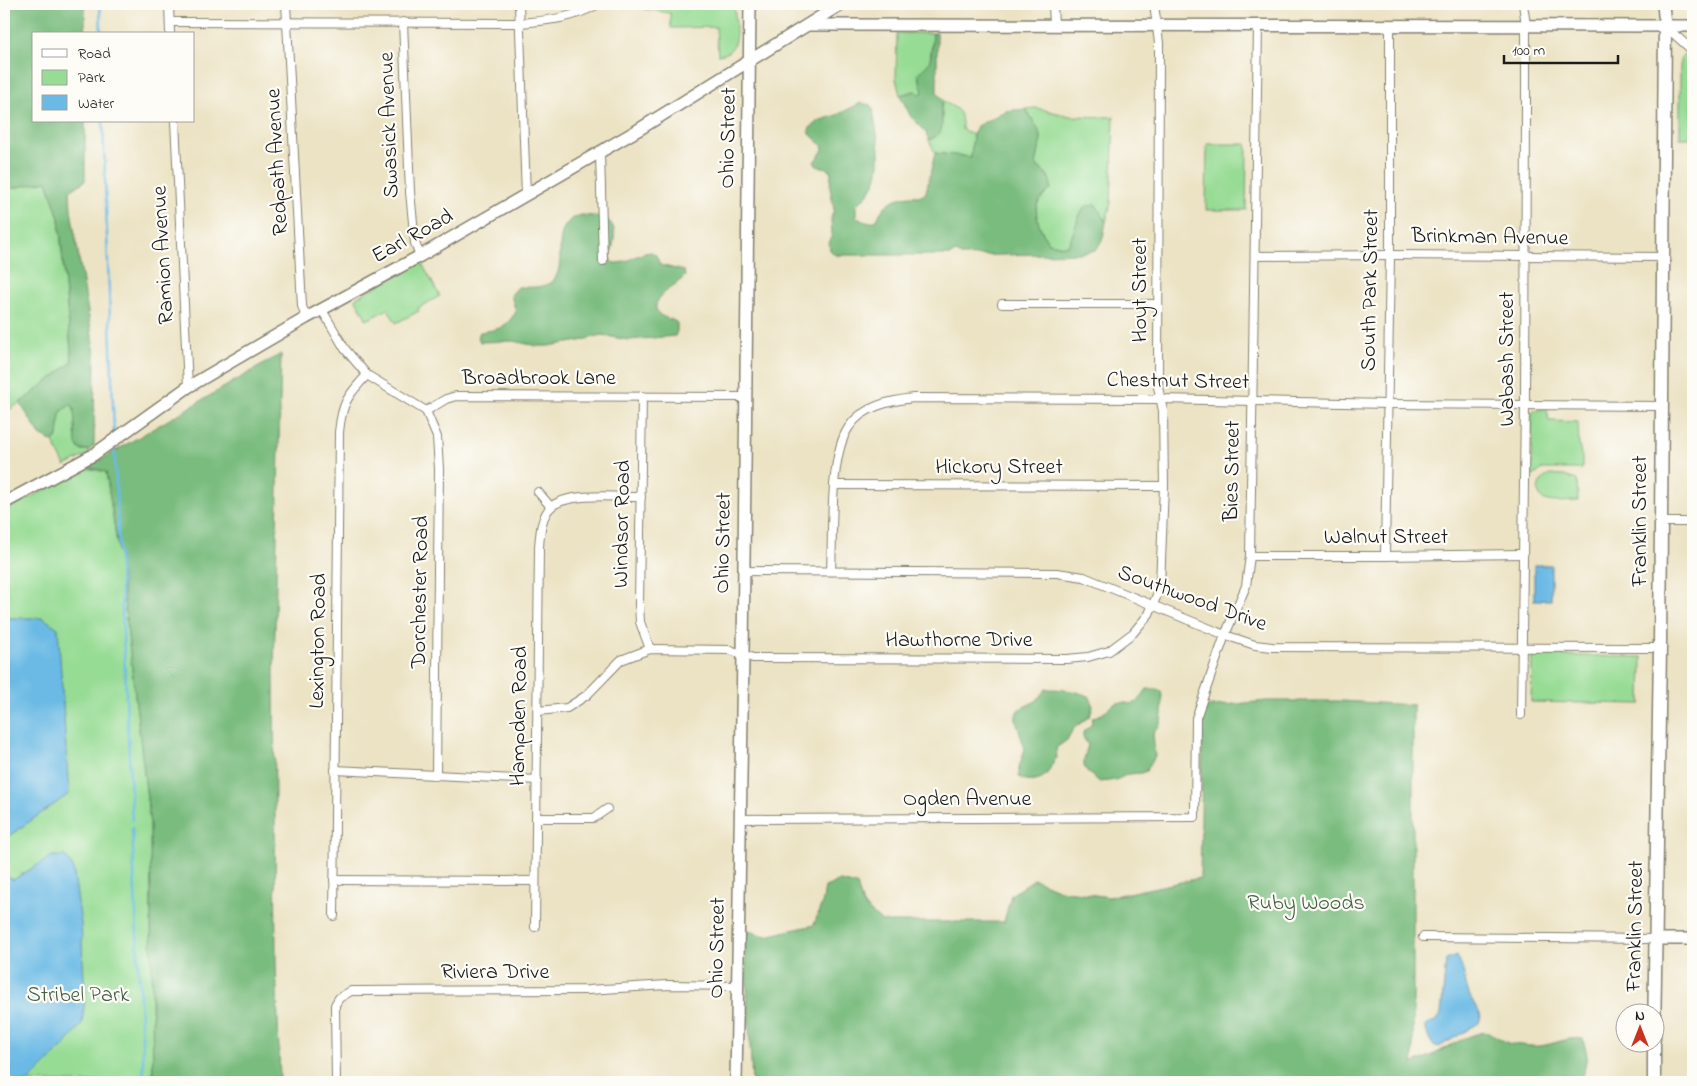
<svg xmlns="http://www.w3.org/2000/svg" width="1697" height="1086" viewBox="0 0 1697 1086" font-family="'Indie Flower',sans-serif">
<style>
.green{fill:#97dc94;stroke:#5a7c58}
.forest{fill:#79bc7e;stroke:#4a6c4d}
.water{fill:#6abae5;stroke:#436b80}
.lines{fill:none;stroke-linecap:round;stroke-linejoin:round}
.stream{stroke:#6abae5;stroke-width:2.5}
.street-casing{stroke:#848070;stroke-width:10}
.secondary-casing{stroke:#848070;stroke-width:14}
.primary-casing{stroke:#848070;stroke-width:15}
.street{stroke:#fff;stroke-width:8}
.secondary{stroke:#fff;stroke-width:11}
.primary{stroke:#fff;stroke-width:12}
.labels{text-anchor:middle;dominant-baseline:central;stroke-width:4.5;stroke-linejoin:round;paint-order:stroke}
.street-label{font-size:22px;fill:#1c1c1c;stroke:#fdfcf7}
.park-label{font-size:22px;fill:#475f46;stroke:#fdfcf7}
</style>
<rect width="100%" height="100%" fill="#fdfcf7"/>
<filter id="ink" filterUnits="userSpaceOnUse"><feTurbulence type="fractalNoise" baseFrequency=".02" numOctaves="2"/><feDisplacementMap in="SourceGraphic" scale="10" xChannelSelector="R" yChannelSelector="G"/><feConvolveMatrix kernelMatrix="1 2 1 2 8 2 1 2 1" color-interpolation-filters="sRGB"/></filter>
<filter id="wash" filterUnits="userSpaceOnUse"><feTurbulence type="fractalNoise" baseFrequency=".0096" numOctaves="4" result="noise"/><feDisplacementMap in="SourceGraphic" scale="20" xChannelSelector="R" yChannelSelector="G"/><feGaussianBlur stdDeviation="1.12" result="paint"/><feColorMatrix in="noise" values="0 0 0 0 0 0 0 0 0 0 0 0 0 0 0 0 0 1.4 0 .05"/><feComposite in="paint" operator="in"/></filter>
<g filter="url(#wash)">
<rect width="100%" height="100%" fill="#ece3c4"/>
<g class="green">
<path d="M644,4H734C735,21 743,54 718,55L716,27L671,28L670,13L644,9Z"/>
<path d="M897,33H933L930,61L921,81L923,92L920,94L915,91L900,95L896,79Z"/>
<path d="M1687,55H1691L1693,58V138H1680V59L1682,56Z"/>
<path d="M943,101C947,104 951,105 955,108C962,112 962,121 962,129L973,135L971,157L935,153L929,140L935,137L943,117L941,109Z"/>
<path d="M1036,108L1070,116L1114,117L1111,203L1106,222L1099,209L1080,214L1069,244L1064,246L1049,243C1042,234 1034,216 1037,205C1040,198 1046,194 1051,189L1048,175L1036,165L1041,139L1038,129L1026,109Z"/>
<path d="M1207,144H1247L1246,210H1206Z"/>
<path d="M47,181L59,218L72,363L20,403L4,413V190Z"/>
<path d="M421,262L440,296L418,308L419,311L396,323L388,309L367,320L355,298Z"/>
<path d="M71,404C81,417 70,437 80,450H89V454L65,466L53,442L58,437L60,413Z"/>
<path d="M1547,409L1549,421L1578,422L1579,446L1582,458V469H1542L1535,475L1531,476L1532,414L1534,410Z"/>
<path d="M86,468L106,472L118,549L150,824L153,1082H4V511Z"/>
<path d="M1550,475L1564,476L1577,480L1578,501C1569,501 1557,503 1548,501C1533,498 1537,479 1550,475Z"/>
<path d="M1532,655L1642,657L1641,704L1531,702Z"/>
</g>
<g class="forest">
<path d="M4,4H85V34H34V121H85V181L70,191L71,210L95,354L94,446L89,450H80L76,444L74,409L71,404L60,413L58,437L53,442L40,435L20,403L72,362L59,218L47,181L4,190Z"/>
<path d="M933,33H937V92L943,101C936,114 952,131 929,140L925,131L911,117L900,95L915,91L920,94L923,92L918,74C921,69 927,67 929,62C932,56 933,40 933,33Z"/>
<path d="M861,103L870,105L873,109C878,146 890,180 856,205V216C862,222 868,224 877,220C885,199 901,195 922,196L926,192L935,153L971,157L973,135L977,126L1005,111L1026,109L1038,129L1041,139L1036,165C1044,172 1052,178 1051,189C1046,194 1040,198 1037,205C1034,216 1042,234 1049,243L1064,246L1069,244L1080,214L1086,206L1096,205L1106,222L1103,238L1096,250L1081,253L961,256L955,252L951,255H835L830,250L829,244L832,234L831,219L834,209L830,188L831,172L827,168L817,166L814,162L823,150L822,145L810,134L809,129L818,121L837,115Z"/>
<path d="M581,215C618,217 618,226 610,259L613,263C630,264 635,253 651,252L656,255L660,265L684,271L685,276C677,285 646,300 659,314C664,319 672,318 677,323V331L675,336L629,340L601,335L580,341L548,346H537L513,341L480,342L478,337L480,332C500,329 504,329 516,312L511,295L518,287C525,287 534,288 542,286C578,278 541,226 581,215Z"/>
<path d="M281,354L274,672L276,961L280,1082H153L150,824L118,549L106,472L98,469L86,468Z"/>
<path d="M1046,689C1061,689 1076,690 1090,697L1093,707L1090,716L1073,729L1067,740L1056,748L1057,758C1051,764 1052,765 1048,772C1043,781 1027,783 1019,777V767L1025,749L1016,721V715L1018,710L1036,701Z"/>
<path d="M1147,689H1157L1161,691C1163,698 1163,717 1160,724C1159,727 1155,731 1153,733L1155,756L1146,771L1141,773L1128,774L1116,780L1100,782C1082,769 1081,767 1088,745L1083,737V732L1091,725L1093,717C1108,714 1106,707 1117,703C1124,701 1130,706 1136,702C1141,699 1143,693 1147,689Z"/>
<path d="M1267,701H1341L1413,705V1063C1437,1056 1458,1038 1480,1033C1491,1030 1498,1039 1508,1043C1514,1045 1524,1045 1531,1046C1549,1048 1565,1036 1583,1039L1587,1055L1583,1078L1572,1082H752L744,930L766,936L814,925L823,900L825,887L840,881L857,885L863,905L882,922H1004L1011,895L1034,879L1060,890L1109,897L1200,878L1203,707Z"/>
</g>
<g class="water">
<rect x="1534" y="565" width="17" height="35"/>
<path d="M4,618H43L58,628L69,794L6,838L4,846Z"/>
<path d="M52,856H65L73,867L81,924L85,998L82,1024L63,1047L28,1082H4V876L5,875L13,880Z"/>
<path d="M1456,956C1465,968 1464,980 1469,994C1472,1002 1478,1008 1481,1016L1479,1023L1439,1047L1433,1045L1428,1037L1425,1025L1435,1021L1441,1014L1446,960Z"/>
</g>
<g class="lines">
<g class="stream">
<path d="M100,4L101,34"/>
<path d="M103,121L114,434"/>
<path d="M114,445L132,820"/>
<path d="M132,828L144,1082"/>
</g>
</g>
</g>
<g filter="url(#ink)">
<g class="lines">
<defs>
<g id="street">
<path d="M169,4L170,34"/>
<path d="M286,4L302,306L306,318"/>
<path d="M519,4L526,195"/>
<path d="M1053,4L1054,25"/>
<path d="M170,22L520,23C549,20 572,19 598,4"/>
<path d="M403,22L410,192L415,243L420,256"/>
<path d="M1665,26L1693,51"/>
<path d="M175,121L188,387"/>
<path d="M600,153L603,261"/>
<path d="M1255,256L1390,255L1664,257"/>
<path d="M1002,304H1158"/>
<path d="M322,310L345,349L367,375L426,411L446,399L456,396L745,397"/>
<path d="M642,396L639,604L640,622L650,649"/>
<path d="M426,411L437,437L439,469L436,776"/>
<path d="M834,485L1164,486"/>
<path d="M538,492L551,507"/>
<path d="M1661,522H1693"/>
<path d="M1250,556H1385L1522,554"/>
<path d="M1385,556L1390,255V25"/>
<path d="M744,571L1057,573L1084,577L1225,635L1255,645L1272,647L1660,648"/>
<path d="M831,571C833,534 829,455 849,427C863,406 890,401 913,398L1160,399L1387,404L1662,406"/>
<path d="M538,711L567,708L587,695L621,660L650,649L730,650L753,658L1067,659L1088,657L1109,651L1133,633L1149,614L1157,595L1160,586L1164,486L1163,411L1158,387L1159,43L1154,4"/>
<path d="M1521,715L1525,404L1526,104V25L1523,4"/>
<path d="M335,770L537,780"/>
<path d="M536,818H594L607,809"/>
<path d="M739,819L1195,817L1196,718L1225,635L1246,586L1250,556L1258,25"/>
<path d="M334,880L535,881"/>
<path d="M334,916L339,432C342,403 347,396 367,375"/>
<path d="M535,927L539,547C540,534 541,515 552,506C570,492 619,497 641,497"/>
<path d="M1423,937L1656,939"/>
<path d="M336,1082L335,1005L339,998L351,991L588,990L667,985L738,986"/>
</g>
<g id="secondary">
<path d="M1663,4L1665,26"/>
<path d="M808,25L1693,26"/>
<path d="M4,503L93,455L188,387L306,318L420,256L638,130L841,4"/>
<path d="M1656,939H1693"/>
<path d="M736,1082L743,655L750,4"/>
</g>
<g id="primary">
<path d="M1654,1039L1660,648L1665,26"/>
<path d="M1654,1082V1044"/>
</g>
</defs>
<use href="#street" class="street-casing"/>
<use href="#secondary" class="secondary-casing"/>
<use href="#primary" class="primary-casing"/>
<use href="#street" class="street"/>
<use href="#secondary" class="secondary"/>
<use href="#primary" class="primary"/>
</g>
</g>
<g class="labels">
<g class="street-label">
<text transform="translate(390 125) rotate(-92)">Swasick Avenue</text>
<text transform="translate(729 138) rotate(-89)">Ohio Street</text>
<text transform="translate(278 162) rotate(-93)">Redpath Avenue</text>
<text transform="translate(413 237) rotate(-29)">Earl Road</text>
<text transform="translate(1490 238) rotate(1)">Brinkman Avenue</text>
<text transform="translate(164 255) rotate(-93)">Ramion Avenue</text>
<text transform="translate(1141 290) rotate(-90)">Hoyt Street</text>
<text transform="translate(1371 290) rotate(-89)">South Park Street</text>
<text transform="translate(1508 359) rotate(-90)">Wabash Street</text>
<text x="539" y="379">Broadbrook Lane</text>
<text transform="translate(1178 382) rotate(1)">Chestnut Street</text>
<text x="999" y="468">Hickory Street</text>
<text transform="translate(1233 471) rotate(-89)">Bies Street</text>
<text transform="translate(1641 521) rotate(-90)">Franklin Street</text>
<text transform="translate(623 524) rotate(-89)">Windsor Road</text>
<text x="1386" y="538">Walnut Street</text>
<text transform="translate(724 543) rotate(-89)">Ohio Street</text>
<text transform="translate(421 592) rotate(-89)">Dorchester Road</text>
<text transform="translate(1192 599) rotate(20)">Southwood Drive</text>
<text transform="translate(319 641) rotate(-89)">Lexington Road</text>
<text x="959" y="641">Hawthorne Drive</text>
<text transform="translate(520 716) rotate(-89)">Hampden Road</text>
<text x="967" y="800">Ogden Avenue</text>
<text transform="translate(1636 926) rotate(-89)">Franklin Street</text>
<text transform="translate(718 948) rotate(-89)">Ohio Street</text>
<text x="495" y="973">Riviera Drive</text>
</g>
<g class="park-label">
<text x="1306" y="904">Ruby Woods</text>
<text x="78" y="996">Stribel Park</text>
</g>
</g>
<rect width="1697" height="1086" fill="none" stroke="#fdfcf7" stroke-width="20"/>
<rect x="32" y="32" width="162" height="90" fill="#fdfcf7" stroke="#a3a29f"/>
<rect x="42" y="49" width="25" height="8" fill="#ffffff" stroke="#a3a29f"/>
<text x="78" y="58" font-size="15" fill="#1c1c1c">Road</text>
<rect x="42" y="70" width="25" height="15" fill="#97dc94" stroke="#a3a29f"/>
<text x="78" y="82" font-size="15" fill="#1c1c1c">Park</text>
<rect x="42" y="95" width="25" height="15" fill="#6abae5" stroke="#a3a29f"/>
<text x="78" y="108" font-size="15" fill="#1c1c1c">Water</text>
<g transform="translate(1640 1028)"><circle r="24" fill="#fdfcf7" stroke="#a3a29f"/>
<path d="M0-4L9 19L0 12L-9 19Z" fill="#c8321e"/>
<text y="-8" font-size="14" font-weight="bold" text-anchor="middle" fill="#1c1c1c">N</text>
</g>
<path d="M1504 55v8h114v-8" fill="none" stroke="#1c1c1c" stroke-width="2.5"/>
<text x="1512" y="55" font-size="15" fill="#1c1c1c" stroke="#fdfcf7" stroke-width="4" paint-order="stroke">100 m</text>
</svg>
